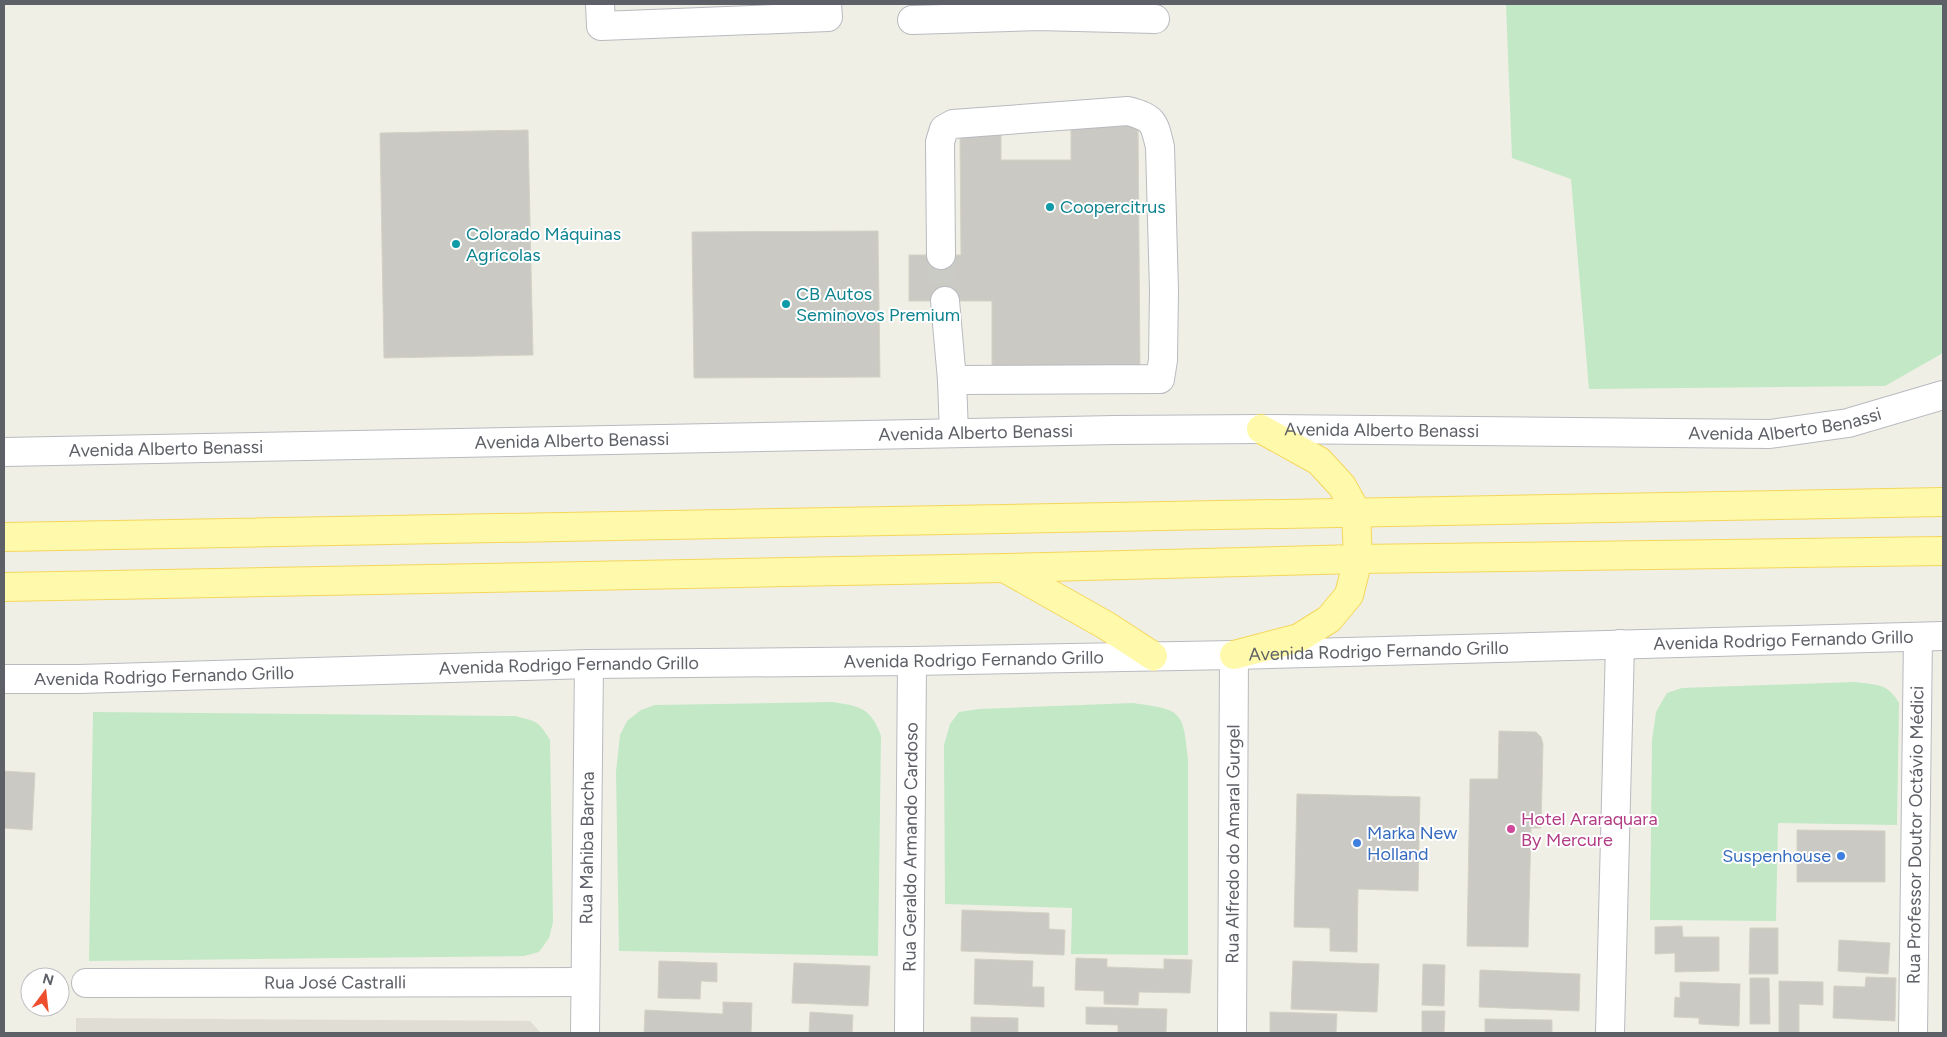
<svg xmlns="http://www.w3.org/2000/svg" width="1947" height="1037" viewBox="0 0 1947 1037" font-family="Figtree,sans-serif">
<style>
.education{fill:#e0ded4}
.green{fill:#c2e8c5}
.building{fill:#cbc9c3;stroke:#d5d1c4}
.lines{fill:none;stroke-linecap:round;stroke-linejoin:round}
.minor-tunnel{stroke:#cbcbc6;stroke-width:28;stroke-dasharray:28 14;stroke-linecap:butt}
.minor-casing{stroke:#b8bac0;stroke-width:30}
.major-casing{stroke:#f5d75a;stroke-width:30}
.minor{stroke:#fff;stroke-width:28}
.major{stroke:#fff9ac;stroke-width:28}
.culture-dot{fill:#0f9aa8;stroke:#fff;stroke-width:2}
.hotel-dot{fill:#d1479c;stroke:#fff;stroke-width:2}
.shop-dot{fill:#3f7fe0;stroke:#fff;stroke-width:2}
.labels{text-anchor:middle;dominant-baseline:central;stroke-width:4;stroke-linejoin:round;paint-order:stroke}
.culture-label{font-size:18px;fill:#0d838f;stroke:#fff;text-anchor:start}
.street-label{font-size:18px;fill:#5d6066;stroke:#fff}
.hotel-label{font-size:18px;fill:#b23c85;stroke:#fff;text-anchor:start}
.shop-label{font-size:18px;fill:#366cbe;stroke:#fff;text-anchor:start}
</style>
<rect width="100%" height="100%" fill="#f0efe6"/>
<path class="education" d="M76,1018L530,1021L541,1033H76Z"/>
<g class="green">
<path d="M1506,4H1943V353L1885,386L1589,389L1571,179L1512,158Z"/>
<path d="M1855,682C1876,685 1888,683 1899,703L1897,825L1778,823L1776,921L1650,920L1652,741L1656,712L1667,693L1682,688Z"/>
<path d="M832,702C860,706 871,708 881,736L878,956L619,951L616,772L620,735L627,721L641,710L655,705Z"/>
<path d="M1133,703C1182,710 1183,710 1188,759V955L1071,954L1072,908L945,904L944,745L950,724L959,712L979,709Z"/>
<path d="M93,712L515,716C536,721 539,721 550,740L553,922L549,938L539,952L524,956L89,961Z"/>
</g>
<g class="building">
<path d="M1071,121H1138L1140,370L992,371V301H909V255H961L960,135H1001V160H1071Z"/>
<path d="M528,130L533,355L384,358L380,133Z"/>
<path d="M878,231L880,377L694,378L692,232Z"/>
<path d="M1499,731L1536,732L1541,737L1543,744L1541,828H1531L1528,947L1467,946L1470,779H1498Z"/>
<path d="M4,771L35,773L32,830L4,828Z"/>
<path d="M1297,794L1420,797L1418,891L1358,889L1357,952L1330,951V928L1294,927Z"/>
<path d="M1797,830L1885,831V882H1797Z"/>
<path d="M962,910L1049,913V929L1065,930L1064,955L961,951Z"/>
<path d="M1682,926L1683,937H1719V971L1675,972V953L1655,954V927Z"/>
<path d="M1750,928H1778V974H1749Z"/>
<path d="M1839,940L1890,943L1888,974L1838,971Z"/>
<path d="M1076,958L1107,959V967L1164,969V959L1192,960L1190,993L1139,992L1138,1005L1104,1004V991L1075,990Z"/>
<path d="M975,959L1033,961L1032,987H1044V1007L974,1004Z"/>
<path d="M659,961L717,963V982L701,981L700,999L658,998Z"/>
<path d="M1293,961L1379,964L1377,1012L1291,1009Z"/>
<path d="M794,963L870,966L868,1006L792,1003Z"/>
<path d="M1423,964L1445,965L1444,1006L1422,1005Z"/>
<path d="M1480,970L1580,974L1579,1011L1479,1007Z"/>
<path d="M1866,977L1896,978L1895,1021L1833,1018L1834,986L1865,987Z"/>
<path d="M1750,978H1769L1770,1024H1750Z"/>
<path d="M1779,981L1823,982V1005L1799,1004V1033H1779Z"/>
<path d="M1680,982L1740,984L1739,1026L1699,1024V1018L1674,1017L1675,997L1680,998Z"/>
<path d="M723,1002L752,1003L751,1033H644L645,1010L723,1014Z"/>
<path d="M1086,1007L1167,1009L1166,1033H1118V1025L1086,1024Z"/>
<path d="M1422,1011H1445L1444,1033H1422Z"/>
<path d="M810,1012L853,1015L852,1033H809Z"/>
<path d="M1270,1012L1337,1014L1336,1033H1270Z"/>
<path d="M971,1017L1018,1018V1033H971Z"/>
<path d="M1485,1019L1552,1020V1033H1485Z"/>
</g>
<g class="lines">
<path class="minor-tunnel" d="M941,255L945,301"/>
<defs>
<g id="minor">
<path d="M600,4L601,26L828,17L827,4"/>
<path d="M912,20L1038,16L1155,19"/>
<path d="M941,255L940,142L944,129L953,124L1128,111C1154,118 1154,122 1160,147L1164,291L1163,360L1160,379L952,380L945,301"/>
<path d="M952,380L954,433"/>
<path id="s1" d="M4,452L1114,430L1261,429L1770,434L1848,423L1943,395"/>
<path id="s2" d="M4,679H79L589,664L912,661L1234,655L1943,636"/>
<path id="s3" d="M86,983L584,982"/>
<path id="s4" d="M585,1033L589,664"/>
<path id="s5" d="M909,1033L912,661"/>
<path id="s6" d="M1232,1033L1234,655"/>
<path d="M1610,1033L1620,644"/>
<path id="s7" d="M1913,1033L1918,637"/>
</g>
<g id="major">
<path d="M4,537L1943,502"/>
<path d="M1006,569L1107,626L1153,656"/>
<path d="M4,587L1004,568L1358,559L1943,551"/>
<path d="M1234,655L1299,638L1329,619L1349,595L1358,559L1356,511L1342,486L1319,461L1261,429"/>
</g>
</defs>
<use href="#minor" class="minor-casing"/>
<use href="#major" class="major-casing"/>
<use href="#minor" class="minor"/>
<use href="#major" class="major"/>
</g>
<g class="culture-dot">
<circle cx="1050" cy="207" r="5"/>
<circle cx="456" cy="244" r="5"/>
<circle cx="786" cy="304" r="5"/>
</g>
<circle class="hotel-dot" cx="1511" cy="829" r="5"/>
<g class="shop-dot">
<circle cx="1357" cy="843" r="5"/>
<circle cx="1841" cy="856" r="5"/>
</g>
<g class="labels">
<g class="culture-label">
<text x="1060" y="207">Coopercitrus</text>
<text x="466" y="234">Colorado Máquinas<tspan x="466" dy="21">Agrícolas</tspan></text>
<text x="796" y="294">CB Autos<tspan x="796" dy="21">Seminovos Premium</tspan></text>
</g>
<g class="street-label">
<text stroke="none"><textPath href="#s1" startOffset="1782">Avenida Alberto Benassi</textPath></text>
<text stroke="none"><textPath href="#s1" startOffset="1378">Avenida Alberto Benassi</textPath></text>
<text stroke="none"><textPath href="#s1" startOffset="972">Avenida Alberto Benassi</textPath></text>
<text stroke="none"><textPath href="#s1" startOffset="568">Avenida Alberto Benassi</textPath></text>
<text stroke="none"><textPath href="#s1" startOffset="162">Avenida Alberto Benassi</textPath></text>
<text stroke="none"><textPath href="#s2" startOffset="1780">Avenida Rodrigo Fernando Grillo</textPath></text>
<text stroke="none"><textPath href="#s2" startOffset="1375">Avenida Rodrigo Fernando Grillo</textPath></text>
<text stroke="none"><textPath href="#s2" startOffset="970">Avenida Rodrigo Fernando Grillo</textPath></text>
<text stroke="none"><textPath href="#s2" startOffset="565">Avenida Rodrigo Fernando Grillo</textPath></text>
<text stroke="none"><textPath href="#s2" startOffset="160">Avenida Rodrigo Fernando Grillo</textPath></text>
<text stroke="none"><textPath href="#s7" startOffset="198">Rua Professor Doutor Octávio Médici</textPath></text>
<text stroke="none"><textPath href="#s6" startOffset="189">Rua Alfredo do Amaral Gurgel</textPath></text>
<text stroke="none"><textPath href="#s5" startOffset="186">Rua Geraldo Armando Cardoso</textPath></text>
<text stroke="none"><textPath href="#s4" startOffset="185">Rua Mahiba Barcha</textPath></text>
<text stroke="none"><textPath href="#s3" startOffset="249">Rua José Castralli</textPath></text>
</g>
<g class="hotel-label">
<text x="1521" y="819">Hotel Araraquara<tspan x="1521" dy="21">By Mercure</tspan></text>
</g>
<g class="shop-label">
<text x="1367" y="833">Marka New<tspan x="1367" dy="21">Holland</tspan></text>
<text x="1831" y="856" text-anchor="end">Suspenhouse</text>
</g>
</g>
<rect width="1947" height="1037" fill="none" stroke="#5d6066" stroke-width="10"/>
<g transform="translate(45 992) rotate(15)"><circle r="24" fill="#ffffff" stroke="#bebfc2"/>
<path d="M0-4L9 19L0 12L-9 19Z" fill="#ee4e2e"/>
<text y="-8" font-size="14" font-weight="bold" text-anchor="middle" fill="#5d6066">N</text>
</g>
</svg>
